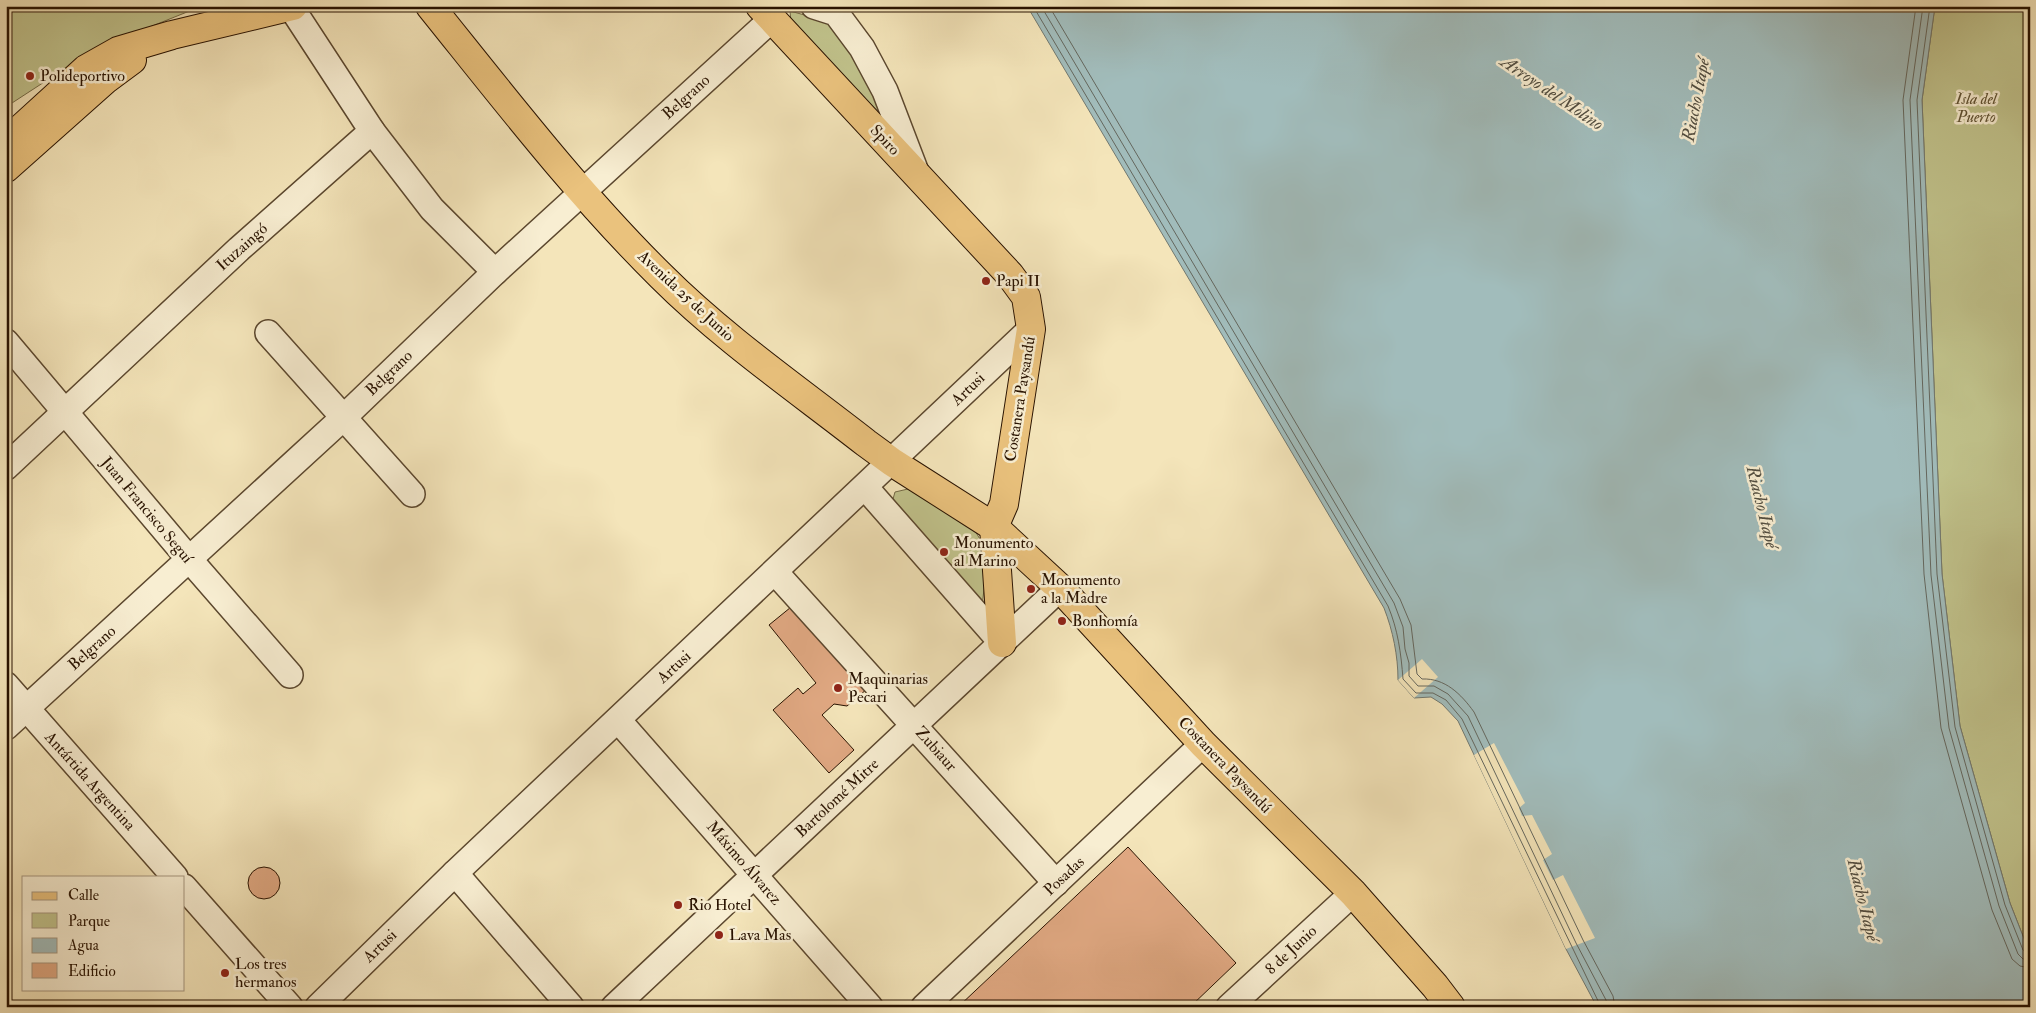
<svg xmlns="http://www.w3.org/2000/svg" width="2036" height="1013" viewBox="0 0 2036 1013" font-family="'IM FELL Double Pica',serif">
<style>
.green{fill:#c1c38c;stroke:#746a46}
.water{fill:#a1bcbb;stroke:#717870}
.pier{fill:#f4e5ba}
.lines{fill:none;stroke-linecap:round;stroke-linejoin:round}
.shore{stroke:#64675e;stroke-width:1}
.building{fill:#e1a983;stroke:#281200}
.minor-casing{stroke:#5b472e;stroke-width:28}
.major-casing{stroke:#281200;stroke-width:30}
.minor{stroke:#f8eed2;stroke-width:25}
.major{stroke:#eac27d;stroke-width:28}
.poi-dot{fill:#8f2418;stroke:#f8eed2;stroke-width:2}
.labels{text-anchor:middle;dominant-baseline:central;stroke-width:5;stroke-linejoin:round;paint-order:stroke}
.poi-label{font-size:16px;fill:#281200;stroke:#f8eed2;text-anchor:start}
.street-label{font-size:16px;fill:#281200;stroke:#f8eed2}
.park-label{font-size:16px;font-style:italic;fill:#5e5031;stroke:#f8eed2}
.water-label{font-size:18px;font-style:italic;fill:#524e41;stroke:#f8eed2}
</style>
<rect width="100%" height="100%" fill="#f4e5ba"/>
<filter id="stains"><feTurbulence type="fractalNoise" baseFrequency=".004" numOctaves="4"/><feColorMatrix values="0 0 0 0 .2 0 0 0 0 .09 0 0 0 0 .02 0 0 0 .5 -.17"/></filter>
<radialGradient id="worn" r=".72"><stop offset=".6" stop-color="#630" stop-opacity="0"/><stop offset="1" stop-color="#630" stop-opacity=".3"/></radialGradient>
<g class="green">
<path d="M6,6H209L192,10L95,49L12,103L6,104Z"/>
<path d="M1935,6H2030V954L2010,903L1960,726L1942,574L1922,100Z"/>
<path d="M790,11L830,22L865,61L890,124L791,23Z"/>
<path d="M908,489L974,529L988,553L982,607L891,506L895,492Z"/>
</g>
<path class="water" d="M1027,6H1935L1922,100L1942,574L1960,726L2010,903L2030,954V1007H1597L1566,949L1458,721L1442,704L1431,697L1414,698L1398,680C1398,656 1393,631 1384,608Z"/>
<g class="pier">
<path d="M1422,659L1438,677L1414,698L1398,680Z"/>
<path d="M1494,743L1525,803L1519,808L1522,816L1532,815L1552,854L1543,860L1553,880L1563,875L1595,938L1566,949L1474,755Z"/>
</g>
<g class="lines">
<g class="shore">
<path d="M1033,6L1388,606C1398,630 1401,653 1403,679L1416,693H1433L1446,700L1462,719L1601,1007"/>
<path d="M1041,6L1394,603L1403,627L1405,649L1409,663V676L1418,686H1434L1448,694L1468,716L1576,943L1606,1000L1607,1007"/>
<path d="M1049,6L1400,599L1411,625L1417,674L1422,679C1445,678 1461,694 1474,712L1583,940L1613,996L1615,1007"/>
<path d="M1916,6L1903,100L1924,574L1941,728L1992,910L2012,959L2020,966L2030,968"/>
<path d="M1923,6L1910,100L1931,575L1949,728L1999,906L2018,954L2023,959L2030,960"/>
<path d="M1930,6L1917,100L1937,574L1955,727L2005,905L2023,950L2030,954"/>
</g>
</g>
<g class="building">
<path d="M796,603L867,689L847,706L834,704L822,715L854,750L829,773L773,710L798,688L803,694L816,683L769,625Z"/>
<path d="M1128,847L1236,963L1190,1007H958Z"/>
<circle cx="264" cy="883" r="16"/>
</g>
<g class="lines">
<defs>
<g id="minor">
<path d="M814,6L836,13L862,48L885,91L916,172"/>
<path d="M372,131L432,209L495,272"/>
<path d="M268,333L412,494"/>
<path d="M6,342L189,559L290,675"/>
<path d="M6,467L239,249L372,131L291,7"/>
<path d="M865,487L1002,643"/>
<path d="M775,572L1056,883"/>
<path d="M6,685L175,877"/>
<path d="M618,720L870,1007"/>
<path d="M6,727L343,418L495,272L772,19"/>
<path d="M455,873L571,1007"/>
<path d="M184,887L290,1007"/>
<path d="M318,1007L455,873L1031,329"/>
<path d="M614,1007L1060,588"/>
<path d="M924,1007L1203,744"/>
<path d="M1229,1007L1353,893"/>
</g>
<g id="major">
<path d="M430,6C504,98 577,193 661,276C723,338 797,389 866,443L892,462L994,527L1060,588L1203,744L1353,893L1435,986L1451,1007"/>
<path d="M760,6L1010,275L1026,297L1031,329L1004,504L994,527L1002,643"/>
<path d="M6,142L86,69L118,51L172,35L293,6"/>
<path d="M6,168L105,80L132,60"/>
</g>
</defs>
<use href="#minor" class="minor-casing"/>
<use href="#major" class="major-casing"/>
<use href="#minor" class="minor"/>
<use href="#major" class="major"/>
</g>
<g class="poi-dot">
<circle cx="30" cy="76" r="5"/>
<circle cx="986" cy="281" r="5"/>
<circle cx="944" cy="552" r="5"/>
<circle cx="1031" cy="589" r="5"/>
<circle cx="1062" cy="621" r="5"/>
<circle cx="838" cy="688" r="5"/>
<circle cx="678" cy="905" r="5"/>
<circle cx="719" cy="935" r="5"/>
<circle cx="225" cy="973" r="5"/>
</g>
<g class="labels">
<g class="poi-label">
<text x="40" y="76">Polideportivo</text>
<text x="996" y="281">Papi II</text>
<text x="954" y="543">Monumento<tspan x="954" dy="18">al Marino</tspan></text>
<text x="1041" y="580">Monumento<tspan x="1041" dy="18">a la Madre</tspan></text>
<text x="1072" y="621">Bonhomía</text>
<text x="848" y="679">Maquinarias<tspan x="848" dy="18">Pecari</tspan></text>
<text x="688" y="905">Rio Hotel</text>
<text x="729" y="935">Lava Mas</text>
<text x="235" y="964">Los tres<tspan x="235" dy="18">hermanos</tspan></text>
</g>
<g class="street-label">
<text transform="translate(686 97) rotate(-42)">Belgrano</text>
<text transform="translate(885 140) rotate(47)">Spiro</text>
<text transform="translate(242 247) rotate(-42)">Ituzaingó</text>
<text transform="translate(686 296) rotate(43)">Avenida 25 de Junio</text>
<text transform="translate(389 373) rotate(-44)">Belgrano</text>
<text transform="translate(968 389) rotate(-44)">Artusi</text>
<text transform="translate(1020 399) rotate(-81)">Costanera Paysandú</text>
<text transform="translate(147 510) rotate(50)">Juan Francisco Seguí</text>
<text transform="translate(92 648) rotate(-42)">Belgrano</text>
<text transform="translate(674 667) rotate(-43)">Artusi</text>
<text transform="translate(936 749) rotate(48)">Zubiaur</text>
<text transform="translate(1225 765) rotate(46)">Costanera Paysandú</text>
<text transform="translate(90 781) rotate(48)">Antártida Argentina</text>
<text transform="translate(837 798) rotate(-43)">Bartolomé Mitre</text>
<text transform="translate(744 863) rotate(49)">Máximo Álvarez</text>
<text transform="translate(1064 876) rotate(-43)">Posadas</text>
<text transform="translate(380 946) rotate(-44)">Artusi</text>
<text transform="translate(1291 950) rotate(-43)">8 de Junio</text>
</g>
<g class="park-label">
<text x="1976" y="99">Isla del<tspan x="1976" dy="18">Puerto</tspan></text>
</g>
<g class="water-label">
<text transform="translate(1552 93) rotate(34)">Arroyo del Molino</text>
<text transform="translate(1696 100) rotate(-79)">Riacho Itapé</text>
<text transform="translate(1762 507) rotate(76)">Riacho Itapé</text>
<text transform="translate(1863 900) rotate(76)">Riacho Itapé</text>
</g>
</g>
<rect width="2036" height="1013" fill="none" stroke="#f4e5ba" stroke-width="25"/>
<rect x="8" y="8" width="2021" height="998" fill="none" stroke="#281200" stroke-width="2.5"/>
<rect x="12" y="12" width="2011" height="988" fill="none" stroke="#281200"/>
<rect x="22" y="876" width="162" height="115" fill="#f8eed2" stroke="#a5967e"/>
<rect x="32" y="892" width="25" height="8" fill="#eac27d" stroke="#a5967e"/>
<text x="68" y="900" font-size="15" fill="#281200">Calle</text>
<rect x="32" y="913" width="25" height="15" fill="#c1c38c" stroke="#a5967e"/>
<text x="68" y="926" font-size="15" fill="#281200">Parque</text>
<rect x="32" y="938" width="25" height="15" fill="#a1bcbb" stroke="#a5967e"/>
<text x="68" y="950" font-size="15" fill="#281200">Agua</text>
<rect x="32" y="963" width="25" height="15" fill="#e1a983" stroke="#a5967e"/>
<text x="68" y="976" font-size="15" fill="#281200">Edificio</text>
<rect width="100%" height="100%" filter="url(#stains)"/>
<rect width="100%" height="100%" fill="url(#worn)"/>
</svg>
